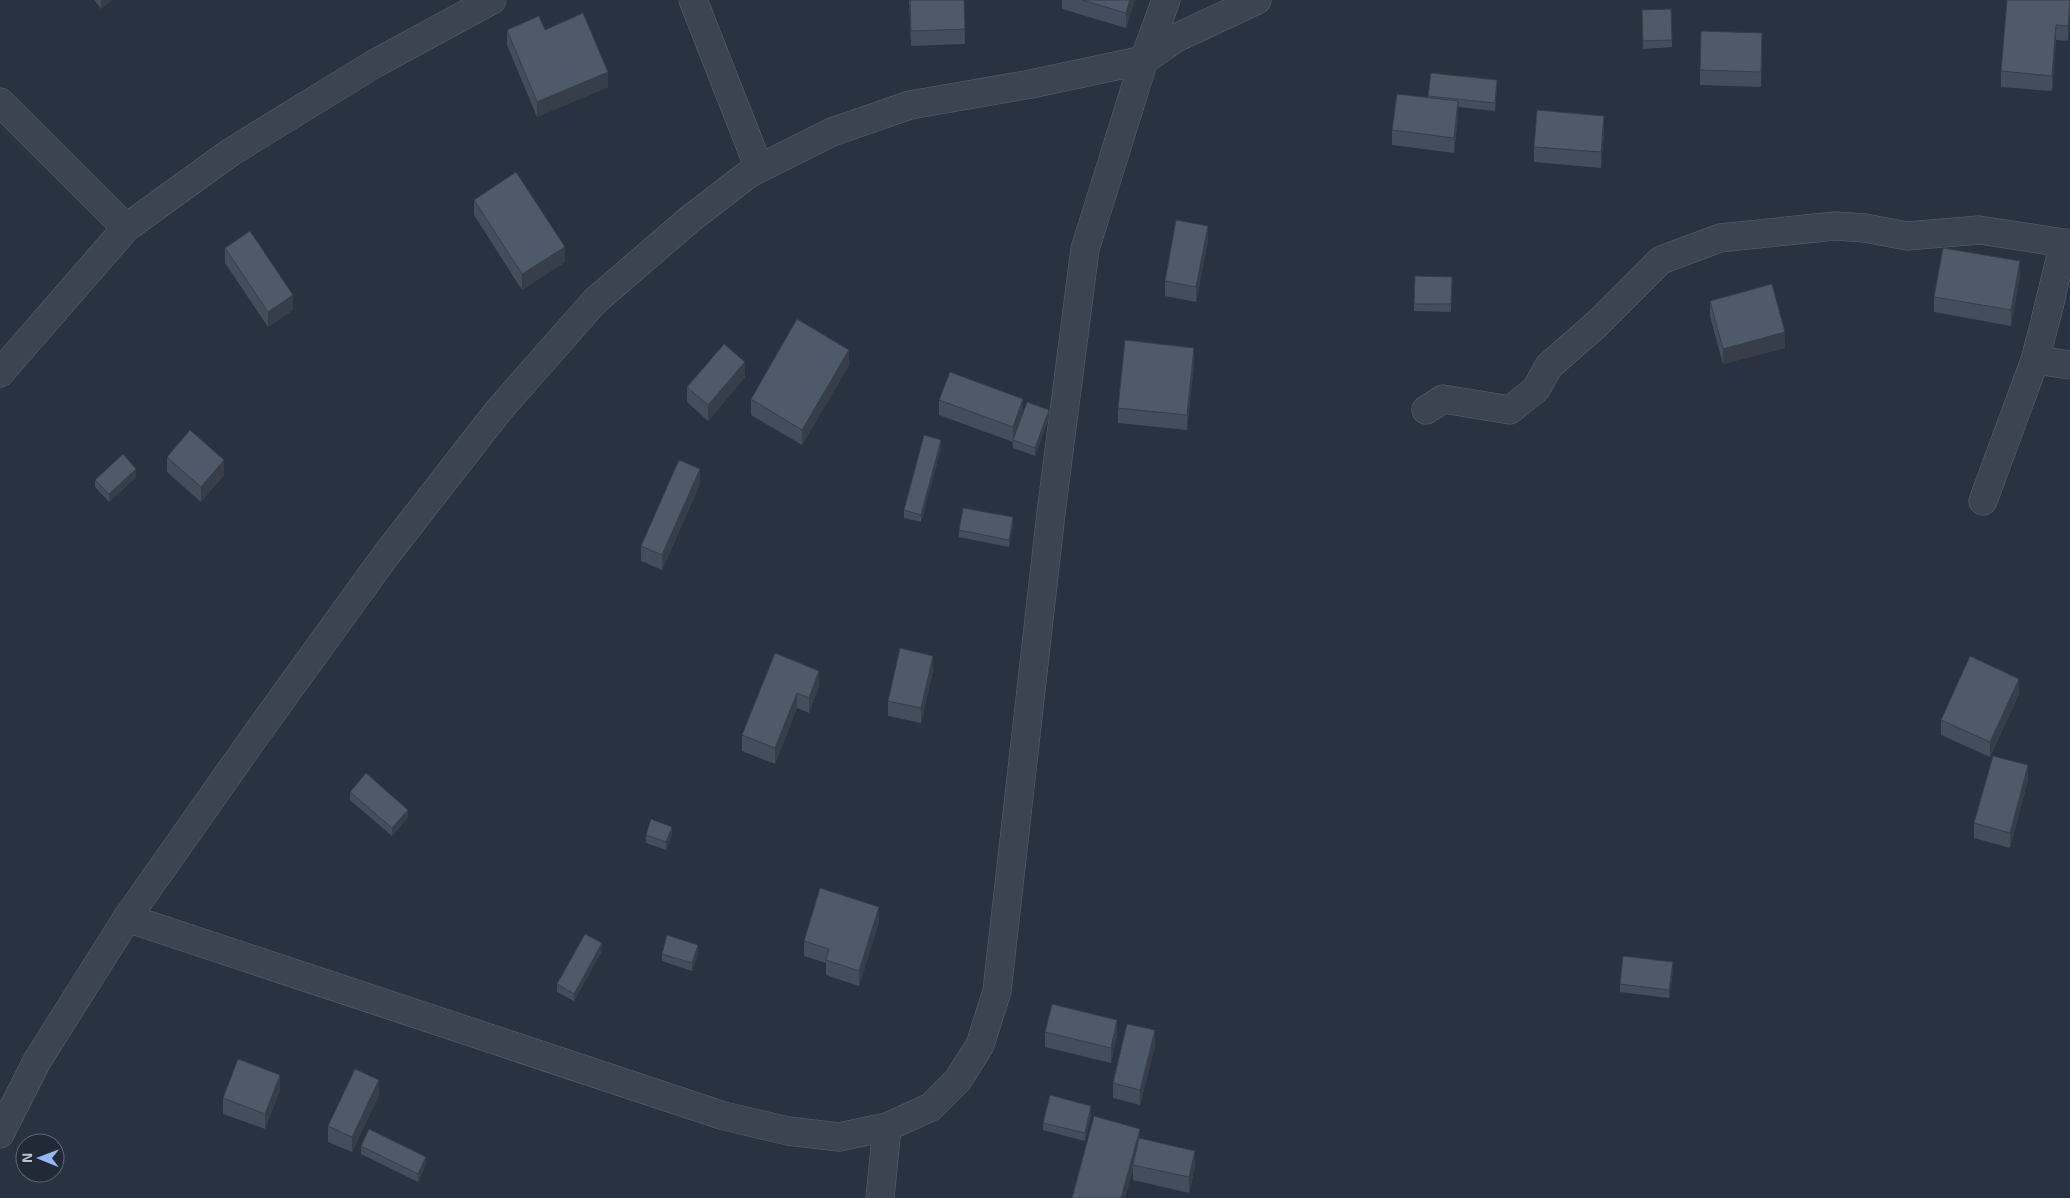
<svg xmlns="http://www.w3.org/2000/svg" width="2070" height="1198" viewBox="0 0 2070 1198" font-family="'Exo 2',sans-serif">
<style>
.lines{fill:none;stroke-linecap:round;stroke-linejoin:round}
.street-casing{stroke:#5a626f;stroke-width:29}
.street{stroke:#3c4451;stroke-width:28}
.wall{fill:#434d5b}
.shaded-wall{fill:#373e4a}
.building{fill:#4e596a;stroke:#373e4a}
</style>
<rect width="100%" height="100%" fill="#283241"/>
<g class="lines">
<defs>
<g id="street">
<path d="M693,0L759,168"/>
<path d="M0,102L126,228"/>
<path d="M2035,360L2070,365"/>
<path d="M0,373L126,228L231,152L374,64L492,0"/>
<path d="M1426,410L1443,399L1510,410L1536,389L1549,366L1598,323L1661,260L1720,238L1835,226L1865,228L1907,236L1979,230L2064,243L2046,317"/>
<path d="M1983,501L2035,360L2051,299"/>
<path d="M127,918L724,1116L788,1131L839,1137L887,1127L931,1107L958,1080L980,1045L997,991L1051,513L1085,249L1144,60L1166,0"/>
<path d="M0,1134L37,1061L127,918L258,732L386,555L499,410L595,301L690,219L750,173L832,132L910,105L1031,84L1144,60L1176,38L1257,0"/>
<path d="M880,1198L887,1127"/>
</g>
</defs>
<use href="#street" class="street-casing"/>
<use href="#street" class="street"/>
</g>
<g class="wall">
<path d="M94,0H112L101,9Z"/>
<path d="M909,0H964L965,44L911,46Z"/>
<path d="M1062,0H1135L1126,28L1062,9Z"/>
<path d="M2070,0L2068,41L2056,40L2052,91L2001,87V71Z"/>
<path d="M1642,18L1672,40V47L1643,49Z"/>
<path d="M507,30H545L608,87L537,117L507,45Z"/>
<path d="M1762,48L1761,87L1700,85V70Z"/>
<path d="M1431,73L1497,88L1495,111L1458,107V116L1454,153L1392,145V130L1428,97Z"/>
<path d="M1604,131L1601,168L1534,162V147Z"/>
<path d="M474,200L565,262L522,290L474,215Z"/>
<path d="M1208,241L1196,302L1165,296V281Z"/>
<path d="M225,248L293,310L268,327L225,263Z"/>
<path d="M2020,276L2011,326L1934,312V297Z"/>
<path d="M1452,277L1451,312L1414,311V304Z"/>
<path d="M1710,301L1785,348L1723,364L1710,316Z"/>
<path d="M1194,363L1187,430L1118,423V408Z"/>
<path d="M849,365L802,445L751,415V399Z"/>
<path d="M745,377L708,421L687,402V387Z"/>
<path d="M939,400L1023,414L1049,417L1035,456L1013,448V441V442L939,415Z"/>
<path d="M941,448L921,522L904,518V510Z"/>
<path d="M167,457L224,475L201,502L167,472Z"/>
<path d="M136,477L109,502L95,487V480Z"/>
<path d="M700,484L662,570L641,561V546Z"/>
<path d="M1013,525L1009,547L959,537V530Z"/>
<path d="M775,653L819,686L809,713L797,708L775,764L742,751V735Z"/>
<path d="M933,671L921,723L888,716V701Z"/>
<path d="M2019,694L1990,757L1941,735V720Z"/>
<path d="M2028,780L2010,848L1974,838V823Z"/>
<path d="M350,792L408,817L392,836L350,800Z"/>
<path d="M672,834L666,850L646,843V835Z"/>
<path d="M879,922L859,986L826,975V963L804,956V941Z"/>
<path d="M602,951L574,1001L557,992V984Z"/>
<path d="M698,953L692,971L662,961V954Z"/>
<path d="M1673,970L1669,998L1620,992V984Z"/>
<path d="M1045,1032L1117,1035L1111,1063L1045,1047Z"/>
<path d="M1155,1046L1140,1105L1113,1098V1083Z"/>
<path d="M280,1090L265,1129L223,1114V1098Z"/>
<path d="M379,1095L352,1152L328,1142V1126Z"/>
<path d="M1091,1114L1085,1141L1043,1130V1123Z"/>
<path d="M1140,1138L1195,1166L1189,1193L1133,1180V1171L1072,1198Z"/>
<path d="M361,1146L426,1164L418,1182L361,1154Z"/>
</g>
<g class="shaded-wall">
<path d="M102,0H112L101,9V1Z"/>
<path d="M1130,0H1135L1126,28V13Z"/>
<path d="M2070,3V18L2068,41V26Z"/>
<path d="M2056,25V40L2052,91V76Z"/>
<path d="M608,72V87L537,117V102Z"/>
<path d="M1497,80V88L1495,111V103Z"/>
<path d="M1458,101V116L1454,153V138Z"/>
<path d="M1604,116V131L1601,168V152Z"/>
<path d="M1208,226V241L1196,302V287Z"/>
<path d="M565,247V262L522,290V274Z"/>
<path d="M2020,261V276L2011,326V310Z"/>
<path d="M293,295V310L268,327V312Z"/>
<path d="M1785,332V348L1723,364V349Z"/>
<path d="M1194,348V363L1187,430V415Z"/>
<path d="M849,350V365L802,445V430Z"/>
<path d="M745,362V377L708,421V405Z"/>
<path d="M1023,399V414L1013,442V427Z"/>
<path d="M1049,410V417L1035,456V448Z"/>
<path d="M941,440V448L921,522V515Z"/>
<path d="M224,460V475L201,502V487Z"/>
<path d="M136,469V477L109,502V494Z"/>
<path d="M700,469V484L662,570V555Z"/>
<path d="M1013,517V525L1009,547V540Z"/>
<path d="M933,656V671L921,723V708Z"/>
<path d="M819,671V686L809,713V698Z"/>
<path d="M2019,679V694L1990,757V742Z"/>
<path d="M797,693V708L775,764V748Z"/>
<path d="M2028,765V780L2010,848V833Z"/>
<path d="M408,810V817L392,836V828Z"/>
<path d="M672,827V834L666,850V842Z"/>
<path d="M879,907V922L859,986V971Z"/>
<path d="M602,943V951L574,1001V994Z"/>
<path d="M698,945V953L692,971V963Z"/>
<path d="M1673,962V970L1669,998V990Z"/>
<path d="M1117,1020V1035L1111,1063V1048Z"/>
<path d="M1155,1030V1046L1140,1105V1090Z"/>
<path d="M280,1075V1090L265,1129V1114Z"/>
<path d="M379,1080V1095L352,1152V1137Z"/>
<path d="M1091,1106V1114L1085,1141V1133Z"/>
<path d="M1140,1129V1145L1133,1165V1171L1125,1198H1121Z"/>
<path d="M1195,1151V1166L1189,1193V1177Z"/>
<path d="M426,1157V1164L418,1182V1174Z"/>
</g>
<g class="building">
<path d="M910,0H964L965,29L911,31Z"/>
<path d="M1082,0H1130L1126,13Z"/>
<path d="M2007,0H2070L2068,26L2056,25L2052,76L2001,71Z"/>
<path d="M1671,9L1672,40L1643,41L1642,10Z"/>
<path d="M583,13L608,72L537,102L507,30L539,16L545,30Z"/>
<path d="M1701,31L1762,33L1761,72L1700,70Z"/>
<path d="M1431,73L1497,80L1495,103L1428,96Z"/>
<path d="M1397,94L1458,101L1454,138L1392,130Z"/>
<path d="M1537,110L1604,116L1601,152L1534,147Z"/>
<path d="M516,172L565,247L522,274L474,200Z"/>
<path d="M1176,220L1208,226L1196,287L1165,281Z"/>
<path d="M250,231L293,295L268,312L225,248Z"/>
<path d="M1943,248L2020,261L2011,310L1934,297Z"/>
<path d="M1415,276L1452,277L1451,304H1414Z"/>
<path d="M1772,284L1785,332L1723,349L1710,301Z"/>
<path d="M797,319L849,350L802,430L751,399Z"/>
<path d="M1125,340L1194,348L1187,415L1118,408Z"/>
<path d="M724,344L745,362L708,405L687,387Z"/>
<path d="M950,372L1023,399L1013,427L939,400Z"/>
<path d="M1027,402L1049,410L1035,448L1013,440Z"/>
<path d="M190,430L224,460L201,487L167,457Z"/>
<path d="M924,435L941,440L921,515L904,510Z"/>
<path d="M123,454L136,469L109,494L95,480Z"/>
<path d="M679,460L700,469L662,555L641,546Z"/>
<path d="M963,508L1013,517L1009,540L959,530Z"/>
<path d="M900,648L933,656L921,708L888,701Z"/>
<path d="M775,653L819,671L809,698L797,693L775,748L742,735Z"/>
<path d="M1970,656L2019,679L1990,742L1941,720Z"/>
<path d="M1993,756L2028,765L2010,833L1974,823Z"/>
<path d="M366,773L408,810L392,828L350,792Z"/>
<path d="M651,819L672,827L666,842L646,835Z"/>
<path d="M820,888L879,907L859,971L826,960L829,949L804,941Z"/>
<path d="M585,934L602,943L574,994L557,984Z"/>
<path d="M667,935L698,945L692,963L662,954Z"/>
<path d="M1623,956L1673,962L1669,990L1620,984Z"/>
<path d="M1052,1004L1117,1020L1111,1048L1045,1032Z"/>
<path d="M1127,1024L1155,1030L1140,1090L1113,1083Z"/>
<path d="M238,1059L280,1075L265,1114L223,1098Z"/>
<path d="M355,1069L379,1080L352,1137L328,1126Z"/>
<path d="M1050,1095L1091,1106L1085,1133L1043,1123Z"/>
<path d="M1094,1116L1140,1129L1121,1198H1072Z"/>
<path d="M369,1129L426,1157L418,1174L361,1146Z"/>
<path d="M1139,1138L1195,1151L1189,1177L1133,1165Z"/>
</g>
<g transform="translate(40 1158) rotate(271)"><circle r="24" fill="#212937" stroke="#5e6572"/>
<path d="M0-4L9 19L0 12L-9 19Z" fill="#95b7f4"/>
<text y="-8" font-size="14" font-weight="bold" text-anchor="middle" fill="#b9c0cb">N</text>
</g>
</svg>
